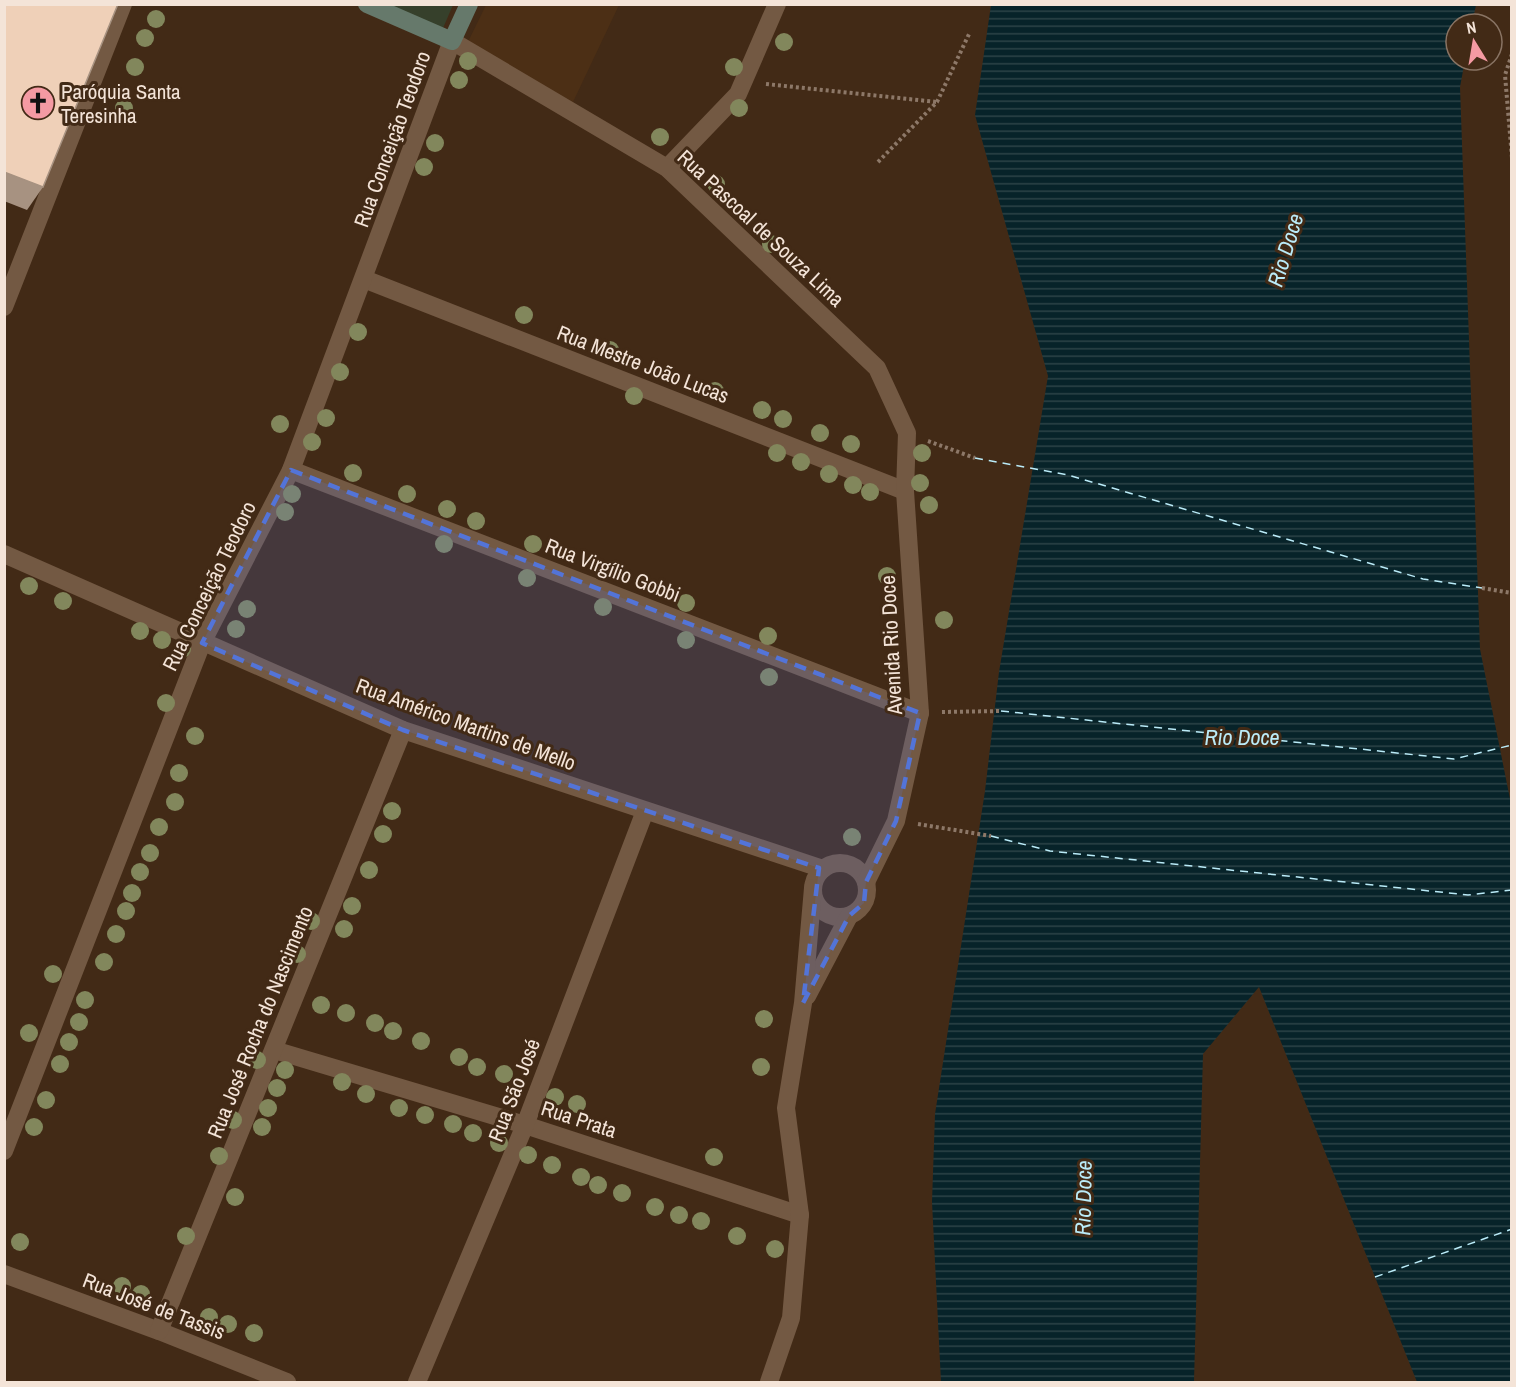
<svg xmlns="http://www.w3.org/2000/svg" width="1516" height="1387" viewBox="0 0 1516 1387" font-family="'Archivo Narrow',sans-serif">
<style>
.built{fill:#4c2f15}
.park{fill:#36402b}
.water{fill:url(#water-rules)}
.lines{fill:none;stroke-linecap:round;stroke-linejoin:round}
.ferry{stroke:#baebf8;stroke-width:1.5;stroke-dasharray:8 6;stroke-linecap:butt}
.path{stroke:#8d7868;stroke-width:4;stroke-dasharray:3 3;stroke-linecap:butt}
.street{stroke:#735943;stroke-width:18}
.secondary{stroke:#66796b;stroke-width:18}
.tree{fill:#82875c}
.shaded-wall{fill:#a79281}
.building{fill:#efd0b8;stroke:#a79281;stroke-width:1.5}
.marked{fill:#5374d8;fill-opacity:0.2;stroke:#5374d8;stroke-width:4.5;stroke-dasharray:12 8;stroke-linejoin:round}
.labels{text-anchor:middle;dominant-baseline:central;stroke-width:6;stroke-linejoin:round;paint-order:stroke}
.poi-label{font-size:21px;fill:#f4e4d8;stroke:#422a16;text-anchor:start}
.street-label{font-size:21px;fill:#f4e4d8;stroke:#422a16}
.water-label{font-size:22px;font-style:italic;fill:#baebf8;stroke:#422a16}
</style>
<defs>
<pattern id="water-rules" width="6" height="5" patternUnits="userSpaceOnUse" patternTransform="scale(1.5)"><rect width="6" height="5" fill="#072329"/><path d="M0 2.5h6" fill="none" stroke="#2c4347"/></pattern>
</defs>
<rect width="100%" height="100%" fill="#422a16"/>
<path class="built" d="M486,5H619L573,102L467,44Z"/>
<path class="park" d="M387,5H453L443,28Z"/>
<path class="water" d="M991,5H1476L1472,24H1456V60H1465L1460,87L1480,649L1512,809L1511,1382H1417L1259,987L1203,1054L1194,1382H941L932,1202L935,1114L985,791L999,672L1048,376L975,115Z"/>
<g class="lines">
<g class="ferry">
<path d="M975,458L1068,475L1423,579L1482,588"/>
<path d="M1001,711L1454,759L1512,745"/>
<path d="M991,836L1050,851L1468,895L1512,890"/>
<path d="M1375,1277L1512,1229"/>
</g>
<g class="path">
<path d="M1512,54L1505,75L1512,158"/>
<path d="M766,84L937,102"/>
<path d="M878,162L937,102L970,32"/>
<path d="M928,441L975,458"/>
<path d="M1482,588L1512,593"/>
<path d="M942,712L1001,711"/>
<path d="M918,824L991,836"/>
</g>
<g class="street">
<path d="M667,168L738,94L777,4"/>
<path d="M364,279L905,491"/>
<path d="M4,307L123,4"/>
<path d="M291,470L920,713"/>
<path d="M4,554L403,730L823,869"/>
<circle cx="840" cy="890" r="27"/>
<path d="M807,996L849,916"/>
<path d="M274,1050L525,1125L800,1215"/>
<path d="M4,1151L202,643L291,470L452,41L667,168L877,368L907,433L905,491L920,713L896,821L866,882"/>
<path d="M4,1274L159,1331L287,1382"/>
<path d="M159,1331L403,730"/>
<path d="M417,1382L525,1125L645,811"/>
<path d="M769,1382L791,1318L800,1215L786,1108L803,1003L813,888"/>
</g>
<path class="secondary" d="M367,4L452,41L469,4"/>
</g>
<g class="tree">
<circle cx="156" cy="19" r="9"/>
<circle cx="145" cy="38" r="9"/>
<circle cx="784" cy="42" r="9"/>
<circle cx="468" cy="61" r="9"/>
<circle cx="135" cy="67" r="9"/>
<circle cx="734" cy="67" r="9"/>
<circle cx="459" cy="80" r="9"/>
<circle cx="124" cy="108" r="9"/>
<circle cx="739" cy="108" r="9"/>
<circle cx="660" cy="137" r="9"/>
<circle cx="435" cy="143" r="9"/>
<circle cx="424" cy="167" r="9"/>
<circle cx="716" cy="184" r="9"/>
<circle cx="771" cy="244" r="9"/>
<circle cx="524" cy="315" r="9"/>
<circle cx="358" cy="332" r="9"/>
<circle cx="610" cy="350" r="9"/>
<circle cx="340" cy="372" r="9"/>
<circle cx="715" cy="391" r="9"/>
<circle cx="634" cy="396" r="9"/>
<circle cx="762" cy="410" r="9"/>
<circle cx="326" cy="418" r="9"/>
<circle cx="783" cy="419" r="9"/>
<circle cx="280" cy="424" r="9"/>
<circle cx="820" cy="433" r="9"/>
<circle cx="312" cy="442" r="9"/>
<circle cx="851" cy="444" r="9"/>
<circle cx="777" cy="453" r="9"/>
<circle cx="922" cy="453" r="9"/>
<circle cx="801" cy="462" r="9"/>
<circle cx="353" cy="473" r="9"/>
<circle cx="829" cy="474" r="9"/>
<circle cx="920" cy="483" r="9"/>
<circle cx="853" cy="485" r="9"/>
<circle cx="870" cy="492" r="9"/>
<circle cx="292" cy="494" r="9"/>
<circle cx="407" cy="494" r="9"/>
<circle cx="929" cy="505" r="9"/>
<circle cx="447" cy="509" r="9"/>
<circle cx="285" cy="512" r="9"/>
<circle cx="476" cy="521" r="9"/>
<circle cx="444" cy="544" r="9"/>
<circle cx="533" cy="544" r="9"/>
<circle cx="887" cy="576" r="9"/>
<circle cx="527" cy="578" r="9"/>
<circle cx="29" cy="586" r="9"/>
<circle cx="63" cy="601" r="9"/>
<circle cx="686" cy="603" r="9"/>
<circle cx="603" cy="607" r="9"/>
<circle cx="247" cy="609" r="9"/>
<circle cx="944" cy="620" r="9"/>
<circle cx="236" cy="629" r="9"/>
<circle cx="140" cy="631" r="9"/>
<circle cx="768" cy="636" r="9"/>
<circle cx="162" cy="640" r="9"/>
<circle cx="686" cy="640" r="9"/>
<circle cx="182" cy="649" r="9"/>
<circle cx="769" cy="677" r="9"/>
<circle cx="166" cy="703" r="9"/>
<circle cx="195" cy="736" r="9"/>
<circle cx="179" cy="773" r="9"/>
<circle cx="175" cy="802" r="9"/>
<circle cx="392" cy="811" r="9"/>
<circle cx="159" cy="827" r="9"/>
<circle cx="383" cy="834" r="9"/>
<circle cx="852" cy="837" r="9"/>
<circle cx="150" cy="853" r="9"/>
<circle cx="369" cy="870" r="9"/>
<circle cx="140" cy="872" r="9"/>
<circle cx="132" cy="893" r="9"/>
<circle cx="352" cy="906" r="9"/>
<circle cx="126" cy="911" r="9"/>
<circle cx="311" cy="921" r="9"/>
<circle cx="344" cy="929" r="9"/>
<circle cx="116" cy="934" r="9"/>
<circle cx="297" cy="954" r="9"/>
<circle cx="104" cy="962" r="9"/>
<circle cx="53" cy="974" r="9"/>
<circle cx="85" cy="1000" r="9"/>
<circle cx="321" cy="1005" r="9"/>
<circle cx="346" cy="1013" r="9"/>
<circle cx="764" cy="1019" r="9"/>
<circle cx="79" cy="1022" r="9"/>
<circle cx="375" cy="1023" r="9"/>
<circle cx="393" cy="1031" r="9"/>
<circle cx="29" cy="1033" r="9"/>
<circle cx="421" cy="1041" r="9"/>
<circle cx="69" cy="1042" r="9"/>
<circle cx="459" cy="1057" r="9"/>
<circle cx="257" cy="1060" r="9"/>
<circle cx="60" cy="1064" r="9"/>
<circle cx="477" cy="1067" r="9"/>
<circle cx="761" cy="1067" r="9"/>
<circle cx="285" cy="1070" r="9"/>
<circle cx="504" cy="1074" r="9"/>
<circle cx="342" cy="1082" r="9"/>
<circle cx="277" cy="1088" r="9"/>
<circle cx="366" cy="1094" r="9"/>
<circle cx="555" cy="1097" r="9"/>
<circle cx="46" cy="1100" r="9"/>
<circle cx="577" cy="1104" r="9"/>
<circle cx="268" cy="1108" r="9"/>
<circle cx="399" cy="1108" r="9"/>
<circle cx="425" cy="1115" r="9"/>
<circle cx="233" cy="1120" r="9"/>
<circle cx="453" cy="1124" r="9"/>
<circle cx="34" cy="1127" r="9"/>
<circle cx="262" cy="1127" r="9"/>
<circle cx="473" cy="1133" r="9"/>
<circle cx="499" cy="1143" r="9"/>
<circle cx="528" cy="1155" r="9"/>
<circle cx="219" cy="1156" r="9"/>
<circle cx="714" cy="1157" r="9"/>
<circle cx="552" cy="1165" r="9"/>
<circle cx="581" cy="1177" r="9"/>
<circle cx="598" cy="1185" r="9"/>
<circle cx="622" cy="1193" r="9"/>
<circle cx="235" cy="1197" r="9"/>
<circle cx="655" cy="1207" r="9"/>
<circle cx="679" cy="1215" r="9"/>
<circle cx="701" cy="1221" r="9"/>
<circle cx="186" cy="1236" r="9"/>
<circle cx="737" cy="1236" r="9"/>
<circle cx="20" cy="1242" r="9"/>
<circle cx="775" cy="1249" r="9"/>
<circle cx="122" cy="1286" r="9"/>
<circle cx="141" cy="1294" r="9"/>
<circle cx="209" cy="1317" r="9"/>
<circle cx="228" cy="1324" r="9"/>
<circle cx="254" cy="1333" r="9"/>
</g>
<path class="shaded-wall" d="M4,172L43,187L27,210L4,201Z"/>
<path class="building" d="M4,4H118L43,187L4,172Z"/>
<path class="marked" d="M291,470L920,713L896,821L866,882L864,903L849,916L803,1003L819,868L403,730L202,643Z"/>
<defs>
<symbol id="church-disc" viewBox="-11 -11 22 22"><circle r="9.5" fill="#f49aa3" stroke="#422a16"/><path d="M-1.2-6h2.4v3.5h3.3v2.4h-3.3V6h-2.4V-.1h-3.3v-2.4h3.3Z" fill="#111"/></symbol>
</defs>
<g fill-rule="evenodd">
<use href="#church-disc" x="19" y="84" width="38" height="38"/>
</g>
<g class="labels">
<g class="poi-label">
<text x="61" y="91">Paróquia Santa<tspan x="61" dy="24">Teresinha</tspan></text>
</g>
<g class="street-label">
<text transform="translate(392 139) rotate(-70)">Rua Conceição Teodoro</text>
<text transform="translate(761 228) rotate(43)">Rua Pascoal de Souza Lima</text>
<text transform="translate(643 364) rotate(21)">Rua Mestre João Lucas</text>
<text transform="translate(613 570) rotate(21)">Rua Virgílio Gobbi</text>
<text transform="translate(209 586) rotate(-64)">Rua Conceição Teodoro</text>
<text transform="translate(891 645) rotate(-93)">Avenida Rio Doce</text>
<text transform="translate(466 724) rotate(20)">Rua Américo Martins de Mello</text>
<text transform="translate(260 1022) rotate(-68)">Rua José Rocha do Nascimento</text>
<text transform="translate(514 1090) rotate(-69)">Rua São José</text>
<text transform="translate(579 1119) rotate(18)">Rua Prata</text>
<text transform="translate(154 1306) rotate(21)">Rua José de Tassis</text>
</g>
<g class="water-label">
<text transform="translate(1285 250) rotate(-73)">Rio Doce</text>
<text x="1242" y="737">Rio Doce</text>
<text transform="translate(1083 1198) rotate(-89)">Rio Doce</text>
</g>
</g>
<rect width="1516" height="1387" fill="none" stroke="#f4e4d8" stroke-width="12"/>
<g transform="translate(1474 42) rotate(349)"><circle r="28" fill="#422a16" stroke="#897464" stroke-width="1.5"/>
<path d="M0-4.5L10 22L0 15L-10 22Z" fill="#f49aa3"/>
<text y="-9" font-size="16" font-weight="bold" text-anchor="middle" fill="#f4e4d8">N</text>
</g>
</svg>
